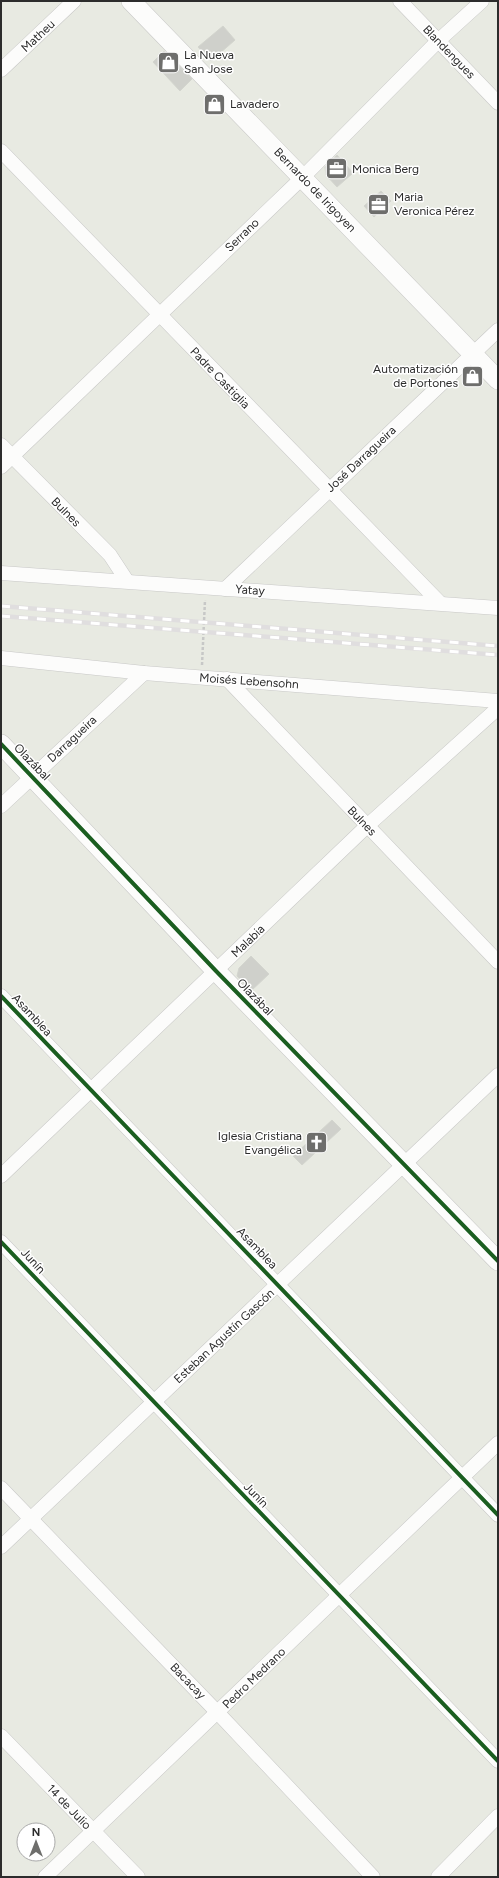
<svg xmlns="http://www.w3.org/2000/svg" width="499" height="1878" viewBox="0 0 499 1878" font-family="Figtree,sans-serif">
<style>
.building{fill:#cfd0cb;stroke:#d3d5ce}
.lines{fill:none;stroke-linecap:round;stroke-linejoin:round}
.street-casing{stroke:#c8c8c7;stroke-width:15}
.secondary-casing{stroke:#c8c8c7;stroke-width:20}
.path{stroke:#c7c8c7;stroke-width:2.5;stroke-dasharray:3 2;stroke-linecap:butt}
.street{stroke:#fcfcfb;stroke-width:14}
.secondary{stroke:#fcfcfb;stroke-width:19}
.rail-casing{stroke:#e0dedf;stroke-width:4.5}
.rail{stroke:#fff;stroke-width:3;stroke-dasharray:9;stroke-linecap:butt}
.cycleway-casing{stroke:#fff;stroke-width:6}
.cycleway{stroke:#1b5e20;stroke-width:4}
.labels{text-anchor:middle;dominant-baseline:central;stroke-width:3;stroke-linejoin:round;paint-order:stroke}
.street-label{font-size:12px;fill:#2c2c2c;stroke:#fff}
.poi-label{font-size:12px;fill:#2c2c2c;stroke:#fff;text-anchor:start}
</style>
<rect width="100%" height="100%" fill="#e8eae2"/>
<g class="building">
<path d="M223,26L235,40L211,61L198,47Z"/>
<path d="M164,51L192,79L180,91L153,62Z"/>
<path d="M337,155L353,173L337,187L326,175L325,167Z"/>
<path d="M381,191L391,201L374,217L364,206Z"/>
<path d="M251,956L269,974L251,991L237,976L239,968Z"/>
<path d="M332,1120L341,1129L302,1165L293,1156Z"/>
</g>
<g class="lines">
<defs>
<g id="street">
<path d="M400,1L498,103"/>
<path d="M1,70L74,1"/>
<path d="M1,151L440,603"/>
<path d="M1,445L110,555L127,581"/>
<path d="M1,467L303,177L438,41L482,1"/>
<path d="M1,573L498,608"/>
<path d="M225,589L498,330"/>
<path d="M1,658L144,673L498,701"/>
<path d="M227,679L498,962"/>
<path d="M1,806L144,673"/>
<path d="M1,996L498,1515"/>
<path d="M1,1176L367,826L498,708"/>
<path d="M1,1242L498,1761"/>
<path d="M1,1488L218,1713L373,1877"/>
<path d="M1,1547L498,1075"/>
<path d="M1,1736L138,1877"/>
<path d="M45,1877L498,1443"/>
<path d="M438,1877L498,1816"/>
</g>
<g id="secondary">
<path d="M131,1L498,380"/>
<path d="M1,744L216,971L498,1261"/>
</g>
</defs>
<use href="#street" class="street-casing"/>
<use href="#secondary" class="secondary-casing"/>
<path class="path" d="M202,665L205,600"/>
<use href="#street" class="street"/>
<use href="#secondary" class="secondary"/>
<defs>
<g id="rail">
<path d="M1,606L498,646"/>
<path d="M1,616L498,655"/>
</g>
</defs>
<use href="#rail" class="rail-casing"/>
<use href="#rail" class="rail"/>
<defs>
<g id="cycleway">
<path d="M1,744L216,971L498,1261"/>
<path d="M1,996L498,1515"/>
<path d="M1,1242L498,1761"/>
</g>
</defs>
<use href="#cycleway" class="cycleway-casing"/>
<use href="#cycleway" class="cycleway"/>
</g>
<defs>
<symbol id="shop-square" viewBox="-11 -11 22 22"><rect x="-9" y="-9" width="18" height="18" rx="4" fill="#6e6e6c" stroke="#fff"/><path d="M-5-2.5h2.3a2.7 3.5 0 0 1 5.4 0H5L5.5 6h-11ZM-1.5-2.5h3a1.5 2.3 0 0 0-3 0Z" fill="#fff"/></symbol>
<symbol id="office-square" viewBox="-11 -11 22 22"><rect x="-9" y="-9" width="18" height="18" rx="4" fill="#6e6e6c" stroke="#fff"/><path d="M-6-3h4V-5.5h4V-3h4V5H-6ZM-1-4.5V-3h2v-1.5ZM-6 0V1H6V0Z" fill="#fff"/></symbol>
<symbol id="church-square" viewBox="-11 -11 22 22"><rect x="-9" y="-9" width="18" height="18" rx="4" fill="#6e6e6c" stroke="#fff"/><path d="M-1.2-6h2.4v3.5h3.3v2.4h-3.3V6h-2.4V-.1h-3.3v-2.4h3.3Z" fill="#fff"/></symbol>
</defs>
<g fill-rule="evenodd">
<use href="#shop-square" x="156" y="50" width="25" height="25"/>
<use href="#shop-square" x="202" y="92" width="25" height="25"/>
<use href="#office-square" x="324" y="156" width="25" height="25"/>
<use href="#office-square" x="366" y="192" width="25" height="25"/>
<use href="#shop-square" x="460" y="364" width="25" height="25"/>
<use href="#church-square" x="304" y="1130" width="25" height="25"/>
</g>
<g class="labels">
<g class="street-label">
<text transform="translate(38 36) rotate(-43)">Matheu</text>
<text transform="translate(449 52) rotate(46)">Blandengues</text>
<text transform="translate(315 190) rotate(46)">Bernardo de Irigoyen</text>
<text transform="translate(242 235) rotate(-44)">Serrano</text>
<text transform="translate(220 378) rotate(46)">Padre Castiglia</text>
<text transform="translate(361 459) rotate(-43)">José Darragueira</text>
<text transform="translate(66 512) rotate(45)">Bulnes</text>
<text transform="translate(250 590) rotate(4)">Yatay</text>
<text transform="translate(249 681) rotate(4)">Moisés Lebensohn</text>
<text transform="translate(72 739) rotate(-43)">Darragueira</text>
<text transform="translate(32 762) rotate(46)">Olazábal</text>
<text transform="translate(362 821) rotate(46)">Bulnes</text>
<text transform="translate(248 941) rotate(-44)">Malabia</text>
<text transform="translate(255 997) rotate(46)">Olazábal</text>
<text transform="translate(32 1015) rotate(47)">Asamblea</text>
<text transform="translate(257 1248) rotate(46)">Asamblea</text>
<text transform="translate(33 1261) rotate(47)">Junín</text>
<text transform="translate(224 1336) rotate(-43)">Esteban Agustín Gascón</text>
<text transform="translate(256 1495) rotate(46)">Junín</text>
<text transform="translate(254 1678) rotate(-44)">Pedro Medrano</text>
<text transform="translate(188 1681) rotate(46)">Bacacay</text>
<text transform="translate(69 1807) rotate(46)">14 de Julio</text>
</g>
<g class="poi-label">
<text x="184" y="55">La Nueva<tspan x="184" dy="14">San Jose</tspan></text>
<text x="230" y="104">Lavadero</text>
<text x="352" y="169">Monica Berg</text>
<text x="394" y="197">Maria<tspan x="394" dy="14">Veronica Pérez</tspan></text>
<text x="458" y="369" text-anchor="end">Automatización<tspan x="458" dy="14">de Portones</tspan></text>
<text x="302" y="1136" text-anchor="end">Iglesia Cristiana<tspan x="302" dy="14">Evangélica</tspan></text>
</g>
</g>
<rect width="499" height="1878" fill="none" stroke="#2c2c2c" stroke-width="4"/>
<g transform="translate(36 1842)"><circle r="19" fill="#ffffff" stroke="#ababab"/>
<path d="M0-3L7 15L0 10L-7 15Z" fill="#6e6e6c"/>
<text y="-6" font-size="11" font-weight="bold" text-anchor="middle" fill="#2c2c2c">N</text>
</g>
</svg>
